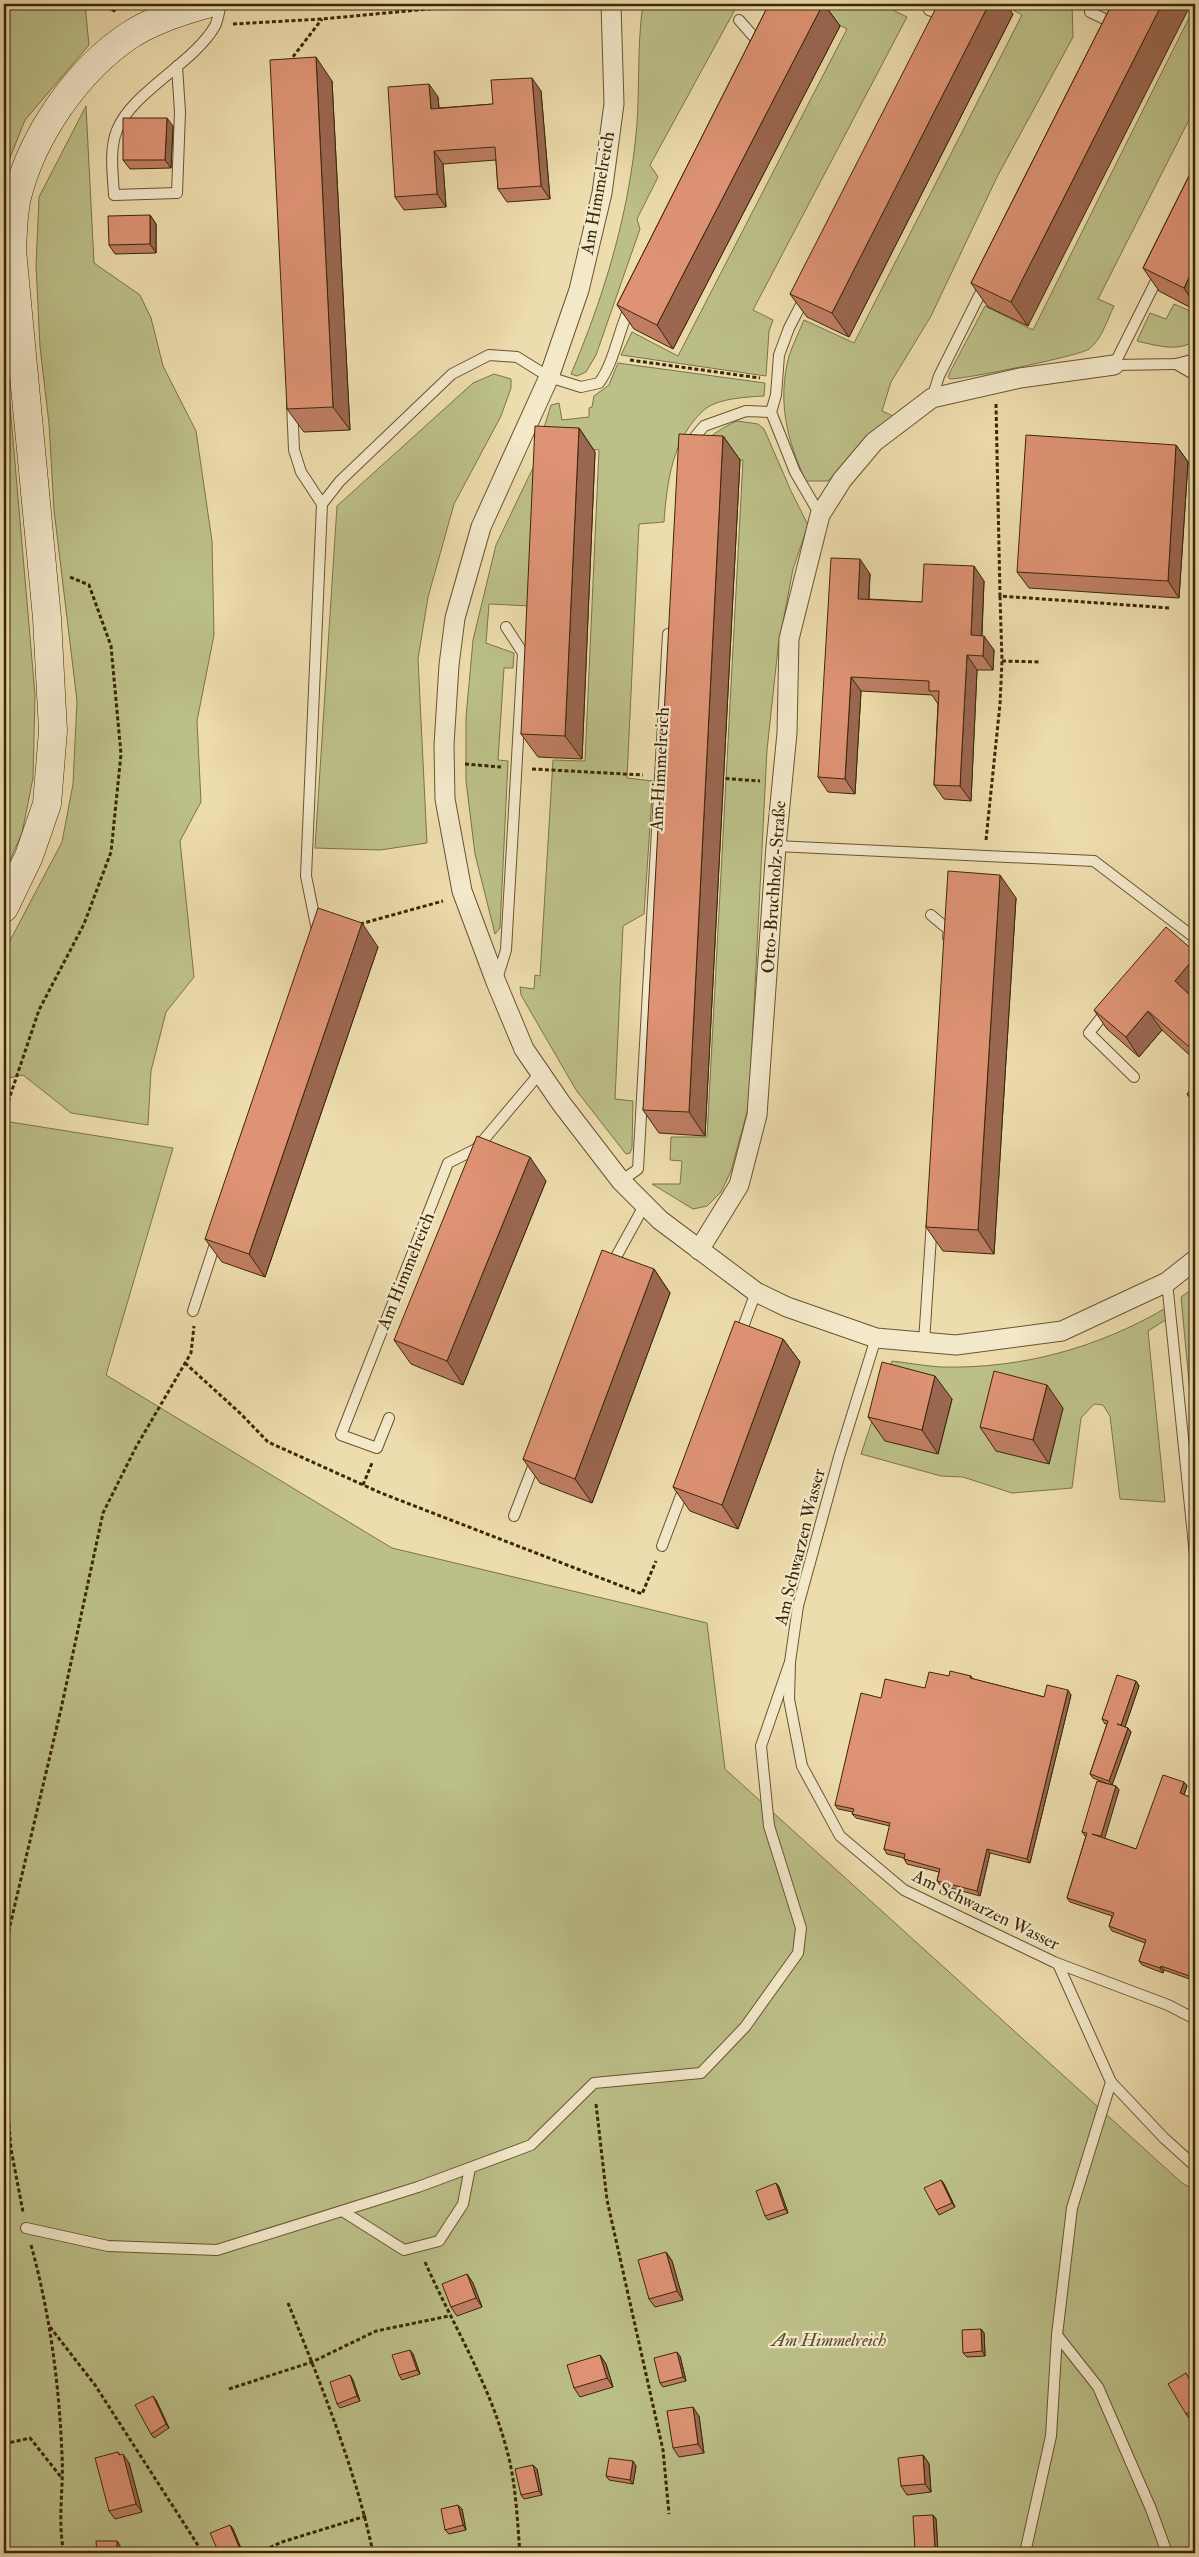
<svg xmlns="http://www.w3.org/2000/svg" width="1199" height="2557" viewBox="0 0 1199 2557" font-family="'IM FELL Double Pica',serif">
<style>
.green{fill:#bcbf88;stroke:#7c7348}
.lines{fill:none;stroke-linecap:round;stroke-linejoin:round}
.service-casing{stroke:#685432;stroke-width:12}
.minor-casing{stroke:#685432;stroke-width:21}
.secondary-casing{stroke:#3b2709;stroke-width:29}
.path{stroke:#3b2709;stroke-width:3;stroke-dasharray:4 2.5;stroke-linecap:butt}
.service{stroke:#f3e8ca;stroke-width:10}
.minor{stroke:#f3e8ca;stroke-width:19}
.secondary{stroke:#f3e8ca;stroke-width:28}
.wall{fill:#bf7e64;stroke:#3b2709}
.shaded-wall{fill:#9b6751;stroke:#3b2709}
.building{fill:#de9374;stroke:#3b2709}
.labels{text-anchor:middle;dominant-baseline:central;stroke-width:4.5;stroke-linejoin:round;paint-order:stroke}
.street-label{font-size:18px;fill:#3b2709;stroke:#f3e8ca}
.park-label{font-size:18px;font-style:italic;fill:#5b4d29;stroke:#f3e8ca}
</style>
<rect width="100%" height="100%" fill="#eddcad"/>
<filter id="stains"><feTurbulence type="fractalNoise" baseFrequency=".004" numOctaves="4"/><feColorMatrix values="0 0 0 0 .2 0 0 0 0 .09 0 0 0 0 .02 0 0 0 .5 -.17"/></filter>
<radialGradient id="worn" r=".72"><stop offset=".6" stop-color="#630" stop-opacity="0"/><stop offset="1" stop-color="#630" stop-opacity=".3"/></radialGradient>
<g class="green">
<path d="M4,4H85L89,45L25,120L4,173Z"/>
<path d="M643,4H788L785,10L738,4L650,165L658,177L637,219L640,229L596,355L586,372L577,376L571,374C602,301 626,224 635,144C641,98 636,50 643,4Z"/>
<path d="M800,4H896L893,10L907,17L753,310L773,320L769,331L766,376L621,355L632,332L678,356L847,29Z"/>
<path d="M1002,4H1072L1073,37L998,175L931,316L891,382L882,411L893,416L873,431L828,481H806C787,441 777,401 789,356C793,344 799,332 804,320L854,343L1022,15Z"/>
<path d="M1195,6V108L1098,299L1114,306C1107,320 1102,339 1089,349C1079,356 966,379 950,379L948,377L951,370L985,306L1033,330Z"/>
<path d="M86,106L94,263L140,295L151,318L163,366L196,431L212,541L214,635L197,721L201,802L180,841L194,977L166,1012L151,1071L148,1125L71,1113L23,1075L4,1079V952L62,842L73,784L77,701L54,510L49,424L40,347L36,266L39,197Z"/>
<path d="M1174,304L1195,313V340C1180,353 1154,345 1137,341L1150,313L1166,319Z"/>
<path d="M4,335L35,695L33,778L22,833L4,874Z"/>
<path d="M618,363L765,383L764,396C748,397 719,398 705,409C672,438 667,482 664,522L639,524L627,778L653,781L644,914L623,926L615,1099L633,1101L632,1148L630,1153L626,1154L576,1090L521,995L520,987L534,989L535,975L540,976L553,760L585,761L599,450L539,444L551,405L559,403L562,420L589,417V408L592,407L594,396L609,385Z"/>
<path d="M494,374L511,379V388L501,416L454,504L428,597L418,659L427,843L380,850L315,848L337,506L473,383Z"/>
<path d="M737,421L758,424L764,429L791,491L808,525L793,569L778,648L767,750L749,1105L731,1171L721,1192L707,1206L693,1209L652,1184H680L682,1161L670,1160L671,1137H707L743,460L695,457C700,440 722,428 737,421Z"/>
<path d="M542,449L531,606L489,604L486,643L514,653L513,668H504L498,760L508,761L500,928L495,934L475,854L466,781V717L473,640L496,545Z"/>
<path d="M4,1121L173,1148L106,1375L392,1548L707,1623L725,1769L1182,2183L1195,2190V2553H4Z"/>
<path d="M1195,1287V1445L1181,1297Z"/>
<path d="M1166,1308L1167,1319L1148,1331L1165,1502L1120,1499L1110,1416L1103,1405L1094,1404L1081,1418L1072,1488L1012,1493L963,1477L941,1476L861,1454L892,1361C909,1363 925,1366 941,1367C1022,1369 1097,1348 1166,1308Z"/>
</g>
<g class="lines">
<defs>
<g id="service">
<path d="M929,10L946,16"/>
<path d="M1090,12L1115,24"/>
<path d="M739,20L761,45"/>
<path d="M177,66L180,112L177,193L114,195C113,175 109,149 117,130C132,92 194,63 215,26C218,20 219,11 221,4"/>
<path d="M1160,273L1114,365L1176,364L1195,359"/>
<path d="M805,297L789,328L779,355L776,395L771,412L795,472L820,515"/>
<path d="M1176,364L1195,375"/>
<path d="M932,398L939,376L985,284"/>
<path d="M292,403L294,450L301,472L322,504L340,481L452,374L489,355L517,357L549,377L581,387L599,383C615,361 618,331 631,304"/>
<path d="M688,445L704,426L746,411L771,412"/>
<path d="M776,846L1094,861L1195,938"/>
<path d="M931,915L949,930L948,937"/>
<path d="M317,930L306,876L322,504"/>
<path d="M497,979L506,950L523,653L506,627"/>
<path d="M1108,1009L1089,1033L1134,1077"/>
<path d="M621,1181L638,1169L668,634"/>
<path d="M611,1266L644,1206"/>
<path d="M1167,1282L1195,1555"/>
<path d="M193,1311L217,1238"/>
<path d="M740,1335L756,1292"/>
<path d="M876,1338L839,1457L798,1606L790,1662L789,1699L802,1766L840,1836L904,1890L1054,1962L1168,2005L1195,2019"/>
<path d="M924,1342L932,1221"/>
<path d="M389,1418L377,1448L341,1435L448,1163L476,1149L540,1073"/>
<path d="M514,1516L536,1459"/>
<path d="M662,1546L685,1485"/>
<path d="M1111,2082L1164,2138L1195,2166"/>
<path d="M344,2212L404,2250L439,2241L463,2204L470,2168"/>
<path d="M26,2228L108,2246L217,2250L418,2187L531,2145L594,2083L701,2073L745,2027L798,1953L801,1928L769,1826L761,1746L790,1662"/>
<path d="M1057,2335L1098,2387L1151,2509L1167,2553"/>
<path d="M1025,2553L1051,2436L1057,2335L1072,2208L1111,2082L1058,1964"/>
</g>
<g id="minor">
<path d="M611,4L614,104L602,193L579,290L549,377L481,527L455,618L449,665L444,745L445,799L462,891L496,982L524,1049L561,1103L621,1181L660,1220L756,1292L787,1307L876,1338L956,1345L1062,1331L1167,1282L1195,1260"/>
<path d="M699,1250L739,1185L757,1115L776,846L787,733L789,639L820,515L842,480L874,442L932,398L1020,378L1114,365"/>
</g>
<path id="secondary" d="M4,908L29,856L47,804L53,731L47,618L12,250C13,233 13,214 17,197C32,136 77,70 130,35C153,20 181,11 207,4"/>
</defs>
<use href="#service" class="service-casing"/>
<use href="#minor" class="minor-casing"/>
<use href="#secondary" class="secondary-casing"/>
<g class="path">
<path d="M100,4L117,12"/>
<path d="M110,9L128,4"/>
<path d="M233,24L322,19L482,4"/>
<path d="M289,62L322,19"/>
<path d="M630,360L760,378"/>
<path d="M996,404L1000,596L1170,608"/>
<path d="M1002,661L1040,662"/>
<path d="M465,764L501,767"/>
<path d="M532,769L643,775"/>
<path d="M719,778L760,781"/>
<path d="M986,840L1000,704L1002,661L1000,596"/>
<path d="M360,924L443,901"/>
<path d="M4,1114L39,1010L84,924L111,852L121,754L111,646L89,585L70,577"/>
<path d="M185,1363L241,1414L268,1442L381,1493L642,1594L656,1561"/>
<path d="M363,1485L372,1463"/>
<path d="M4,1951L61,1709L103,1513L136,1447L191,1353L194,1326"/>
<path d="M4,2066L11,2149L23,2212"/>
<path d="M596,2104L607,2200L663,2450L669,2514"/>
<path d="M31,2245C50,2314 59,2383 62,2455C64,2488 57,2520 64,2553"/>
<path d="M425,2262C452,2323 489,2383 506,2447C516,2481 517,2518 520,2553"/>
<path d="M288,2303C320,2382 356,2470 373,2553"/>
<path d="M50,2327L95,2385L203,2553"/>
<path d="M229,2389L312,2362L376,2331L449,2316"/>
<path d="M4,2444L30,2438L61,2477"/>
<path d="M258,2553L282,2542L366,2516"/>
</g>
<use href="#service" class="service"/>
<use href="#minor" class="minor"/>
<use href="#secondary" class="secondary"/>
</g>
<g class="wall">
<path d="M769,4H824L840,26L673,349L634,329L617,305Z"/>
<path d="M1112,4L1028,326L988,307L971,283Z"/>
<path d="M1013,14L849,337L807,317L790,294Z"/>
<path d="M332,81L350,430L304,432L287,409Z"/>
<path d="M541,91L550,199L507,202L498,189L496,160L443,164L446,207L404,210L395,197L438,97L439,108L493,104Z"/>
<path d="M173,126L171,168L130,169L123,160Z"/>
<path d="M1195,164V310L1159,291L1143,268Z"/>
<path d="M150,215L156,224V253L115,254L109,245Z"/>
<path d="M579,428L595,452L582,759L538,757L521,734Z"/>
<path d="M723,436L740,460L705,1136L659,1133L643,1110Z"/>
<path d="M1176,445L1188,462L1179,598L1029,588L1017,572Z"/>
<path d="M870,574L869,599L922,602L984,581L982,636L994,650L993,670H977L971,801L944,799L934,785L938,704L932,695L861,691L855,794L828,792L818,777Z"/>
<path d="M1016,898L994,1254L943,1251L926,1227Z"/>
<path d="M378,947L265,1277L222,1262L205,1239Z"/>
<path d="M1195,992L1192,996L1195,1000V1060L1162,1030L1139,1057L1107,1029L1094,1010Z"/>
<path d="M1195,1085V1106L1187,1094Z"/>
<path d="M546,1181L463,1385L411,1364L394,1340Z"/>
<path d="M654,1269L670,1293L592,1503L540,1483L523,1459Z"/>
<path d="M783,1339L800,1362L738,1529L690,1511L673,1487Z"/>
<path d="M952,1399L938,1454L885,1441L868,1417Z"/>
<path d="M1063,1408L1049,1464L996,1451L980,1427Z"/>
<path d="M949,1676H971L973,1679L1044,1697L1071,1695L1030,1863L990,1853L980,1896L940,1885L937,1881L939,1872L907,1864L904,1859V1858L887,1854L884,1849L890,1826L856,1818L852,1814L853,1812L838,1809L835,1805L881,1698L925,1688Z"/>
<path d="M1136,1681L1139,1686L1125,1727L1128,1728L1131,1732L1112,1785L1116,1786L1119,1790L1104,1838L1136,1849L1184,1782L1187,1786L1184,1795L1195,1799V1981L1164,1970L1163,1973L1142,1965L1139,1961L1145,1943L1112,1931L1109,1926L1112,1916L1070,1902L1067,1898L1086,1836H1085L1082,1832L1111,1785L1093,1778L1090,1774L1107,1724H1105L1102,1719Z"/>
<path d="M941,2180L944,2184L955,2207L939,2215L936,2210Z"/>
<path d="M776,2183L779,2187L788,2213L768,2220L765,2216Z"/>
<path d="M666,2252L672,2261L683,2300L655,2307L649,2299Z"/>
<path d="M467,2274L473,2283L482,2307L457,2316L451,2307Z"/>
<path d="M981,2329L984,2333L985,2356L967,2357L963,2353Z"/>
<path d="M413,2354L420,2374L402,2380L399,2375Z"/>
<path d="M600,2355L606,2364L613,2387L580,2397L574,2388Z"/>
<path d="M680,2356L686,2381L663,2387L660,2383Z"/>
<path d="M350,2375L353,2380L360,2401L340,2408L337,2404Z"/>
<path d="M1192,2382L1195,2387V2421L1192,2423L1186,2414Z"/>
<path d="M156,2400L169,2428L154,2438L151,2434Z"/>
<path d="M699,2416L704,2453L679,2457L673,2448Z"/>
<path d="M120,2455L129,2463L142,2512L115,2519L109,2511Z"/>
<path d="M923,2455L929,2464L931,2492L907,2495L901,2486Z"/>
<path d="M636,2466L633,2484L609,2480L606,2476Z"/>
<path d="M537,2469L542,2495L524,2499L521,2495Z"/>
<path d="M462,2509L466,2530L449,2534L445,2530Z"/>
<path d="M933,2515L936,2519L938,2552L918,2553L915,2549Z"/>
<path d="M230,2525L233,2529L242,2551L237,2553H219Z"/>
</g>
<g class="shaded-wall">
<path d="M823,4H824L840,26L673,349L657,325Z"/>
<path d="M989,4H1006L1013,14L849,337L832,313Z"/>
<path d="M1162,4H1191L1028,326L1011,302Z"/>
<path d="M316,57L332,81L350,430L333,407Z"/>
<path d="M532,78L541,91L550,199L541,186Z"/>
<path d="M429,84L438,97L440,122L431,109Z"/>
<path d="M167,118L173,126L171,168L165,160Z"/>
<path d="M434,151L443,164L446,207L437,194Z"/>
<path d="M150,215L156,224V253L150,244Z"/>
<path d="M1195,265V305L1184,288Z"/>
<path d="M579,428L595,452L582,759L565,736Z"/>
<path d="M723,436L740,460L705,1136L689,1112Z"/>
<path d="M1176,445L1188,462L1179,598L1168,581Z"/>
<path d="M860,559L870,574L868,613L858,599Z"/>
<path d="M974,566L984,581L981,650L971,635Z"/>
<path d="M984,636L994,650L993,670L983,656Z"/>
<path d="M967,655L977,670L971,801L960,786Z"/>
<path d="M851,677L861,691L855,794L845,779Z"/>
<path d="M1000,875L1016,898L994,1254L978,1230Z"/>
<path d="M362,923L378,947L265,1277L249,1254Z"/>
<path d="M1195,957V992L1188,1001L1175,981Z"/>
<path d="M1148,1011L1162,1030L1139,1057L1126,1037Z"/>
<path d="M530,1157L546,1181L463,1385L447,1361Z"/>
<path d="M654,1269L670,1293L592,1503L575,1479Z"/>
<path d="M783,1339L800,1362L738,1529L722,1505Z"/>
<path d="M935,1376L952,1399L938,1454L922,1430Z"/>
<path d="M1047,1385L1063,1408L1049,1464L1033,1440Z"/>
<path d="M1136,1681L1139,1686L1124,1730L1121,1725Z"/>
<path d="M1068,1690L1071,1695L1030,1863L1027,1859Z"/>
<path d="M1128,1728L1131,1732L1112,1785L1109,1781Z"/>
<path d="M1184,1782L1187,1786L1183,1797L1180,1793Z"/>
<path d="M1116,1786L1119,1790L1104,1841L1101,1836Z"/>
<path d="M987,1849L990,1853L980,1896L977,1891Z"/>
<path d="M1161,1966L1164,1970L1163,1973L1160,1968Z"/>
<path d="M941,2180L944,2184L955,2207L952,2203Z"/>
<path d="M776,2183L779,2187L788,2213L785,2209Z"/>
<path d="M666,2252L672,2261L683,2300L677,2291Z"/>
<path d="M467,2274L473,2283L482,2307L476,2298Z"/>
<path d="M981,2329L984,2333L985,2356L982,2351Z"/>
<path d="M410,2350L413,2354L420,2374L417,2370Z"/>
<path d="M677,2352L680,2356L686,2381L683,2377Z"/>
<path d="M600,2355L606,2364L613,2387L607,2378Z"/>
<path d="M350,2375L353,2380L360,2401L357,2396Z"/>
<path d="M153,2396L156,2400L169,2428L166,2424Z"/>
<path d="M693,2407L699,2416L704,2453L698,2444Z"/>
<path d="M118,2452L124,2461L123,2454L129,2463L142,2512L136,2504Z"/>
<path d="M923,2455L929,2464L931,2492L925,2484Z"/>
<path d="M633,2461L636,2466L633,2484L630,2480Z"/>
<path d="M533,2465L537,2469L542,2495L539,2491Z"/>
<path d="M458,2505L462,2509L466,2530L463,2525Z"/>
<path d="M933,2515L936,2519L938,2552L935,2548Z"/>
<path d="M230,2525L233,2529L242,2551L239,2547Z"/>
<path d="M117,2541L120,2545V2553H117Z"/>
</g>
<g class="building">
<path d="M769,4H823L657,325L617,305Z"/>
<path d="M938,4H989L832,313L790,294Z"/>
<path d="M1112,4H1162L1011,302L971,283Z"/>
<path d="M316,57L333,407L287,409L270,60Z"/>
<path d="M532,78L541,186L498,189L495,147L434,151L437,194L395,197L388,87L429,84L431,109L493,104L491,80Z"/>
<path d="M123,118H167L165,160H123Z"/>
<path d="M1195,164V265L1184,288L1143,268Z"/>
<path d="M150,215V244L109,245L108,216Z"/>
<path d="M535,426L579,428L565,736L521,734Z"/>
<path d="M679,434L723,436L689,1112L643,1110Z"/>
<path d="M1026,435L1176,445L1168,581L1017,572Z"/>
<path d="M831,558L860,559L858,599L922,602L924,564L974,566L971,635L984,636L983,656L967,655L960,786L934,785L939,691H929V681L851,677L845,779L818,777Z"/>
<path d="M948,871L1000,875L978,1230L926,1227Z"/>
<path d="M318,908L362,923L249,1254L205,1239Z"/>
<path d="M1166,927L1195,952V957L1175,981L1195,1000V1052L1148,1011L1126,1037L1094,1010Z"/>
<path d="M1195,1085V1101L1187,1094Z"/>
<path d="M477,1136L530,1157L447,1361L394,1340Z"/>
<path d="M602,1250L654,1269L575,1479L523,1459Z"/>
<path d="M735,1321L783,1339L722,1505L673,1487Z"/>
<path d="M882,1362L935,1376L922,1430L868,1417Z"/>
<path d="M994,1371L1047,1385L1033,1440L980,1427Z"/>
<path d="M950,1671L971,1676L970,1678L1044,1697L1047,1685L1068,1690L1027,1859L987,1849L977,1891L937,1881L940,1869L904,1859L905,1854L884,1849L890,1823L852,1814L854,1809L835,1805L861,1693L881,1698L885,1679L925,1688L929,1672L949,1676Z"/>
<path d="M1117,1675L1136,1681L1121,1725L1117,1724L1128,1728L1109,1781L1090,1774L1108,1721L1102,1719Z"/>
<path d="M1163,1775L1184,1782L1180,1793L1195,1799V1978L1161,1966L1160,1968L1139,1961L1146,1940L1109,1926L1114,1913L1067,1898L1087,1833L1082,1832L1097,1781L1116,1786L1101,1836L1092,1834L1136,1849Z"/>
<path d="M941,2180L952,2203L936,2210L924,2188Z"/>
<path d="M776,2183L785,2209L765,2216L756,2191Z"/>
<path d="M666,2252L677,2291L649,2299L638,2260Z"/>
<path d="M467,2274L476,2298L451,2307L442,2284Z"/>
<path d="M981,2329L982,2351L963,2353L962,2330Z"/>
<path d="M410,2350L417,2370L399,2375L392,2355Z"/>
<path d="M677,2352L683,2377L660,2383L654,2358Z"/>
<path d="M600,2355L607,2378L574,2388L567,2365Z"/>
<path d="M1186,2373L1195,2389V2409L1186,2414L1168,2384Z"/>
<path d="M350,2375L357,2396L337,2404L330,2382Z"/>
<path d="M153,2396L166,2424L151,2434L135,2405Z"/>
<path d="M693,2407L698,2444L673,2448L667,2411Z"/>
<path d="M118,2452L119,2455L123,2454L136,2504L109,2511L95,2458Z"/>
<path d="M923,2455L925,2484L901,2486L898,2458Z"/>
<path d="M609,2458L633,2461L630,2480L606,2476Z"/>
<path d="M533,2465L539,2491L521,2495L515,2469Z"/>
<path d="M458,2505L463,2525L445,2530L441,2509Z"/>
<path d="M933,2515L935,2548L915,2549L913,2516Z"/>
<path d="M230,2525L239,2547L224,2553H219L210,2533Z"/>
<path d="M96,2541H117V2553H97Z"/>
</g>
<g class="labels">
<g class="street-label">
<text transform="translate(598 193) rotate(-80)">Am Himmelreich</text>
<text transform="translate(660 769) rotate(-87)">Am Himmelreich</text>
<text transform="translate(774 887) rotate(-86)">Otto-Bruchholz-Straße</text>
<text transform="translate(406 1271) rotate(-68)">Am Himmelreich</text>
<text transform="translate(800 1547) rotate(-76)">Am Schwarzen Wasser</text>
<text transform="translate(986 1910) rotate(26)">Am Schwarzen Wasser</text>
</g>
<g class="park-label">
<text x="829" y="2340">Am Himmelreich</text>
</g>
</g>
<rect width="1199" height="2557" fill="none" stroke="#eddcad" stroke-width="20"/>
<rect x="5" y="5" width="1189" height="2547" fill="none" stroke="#3b2709" stroke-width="2.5"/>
<rect x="10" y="10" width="1179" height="2537" fill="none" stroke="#3b2709"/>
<rect width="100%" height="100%" filter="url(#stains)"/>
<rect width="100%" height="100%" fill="url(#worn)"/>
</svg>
